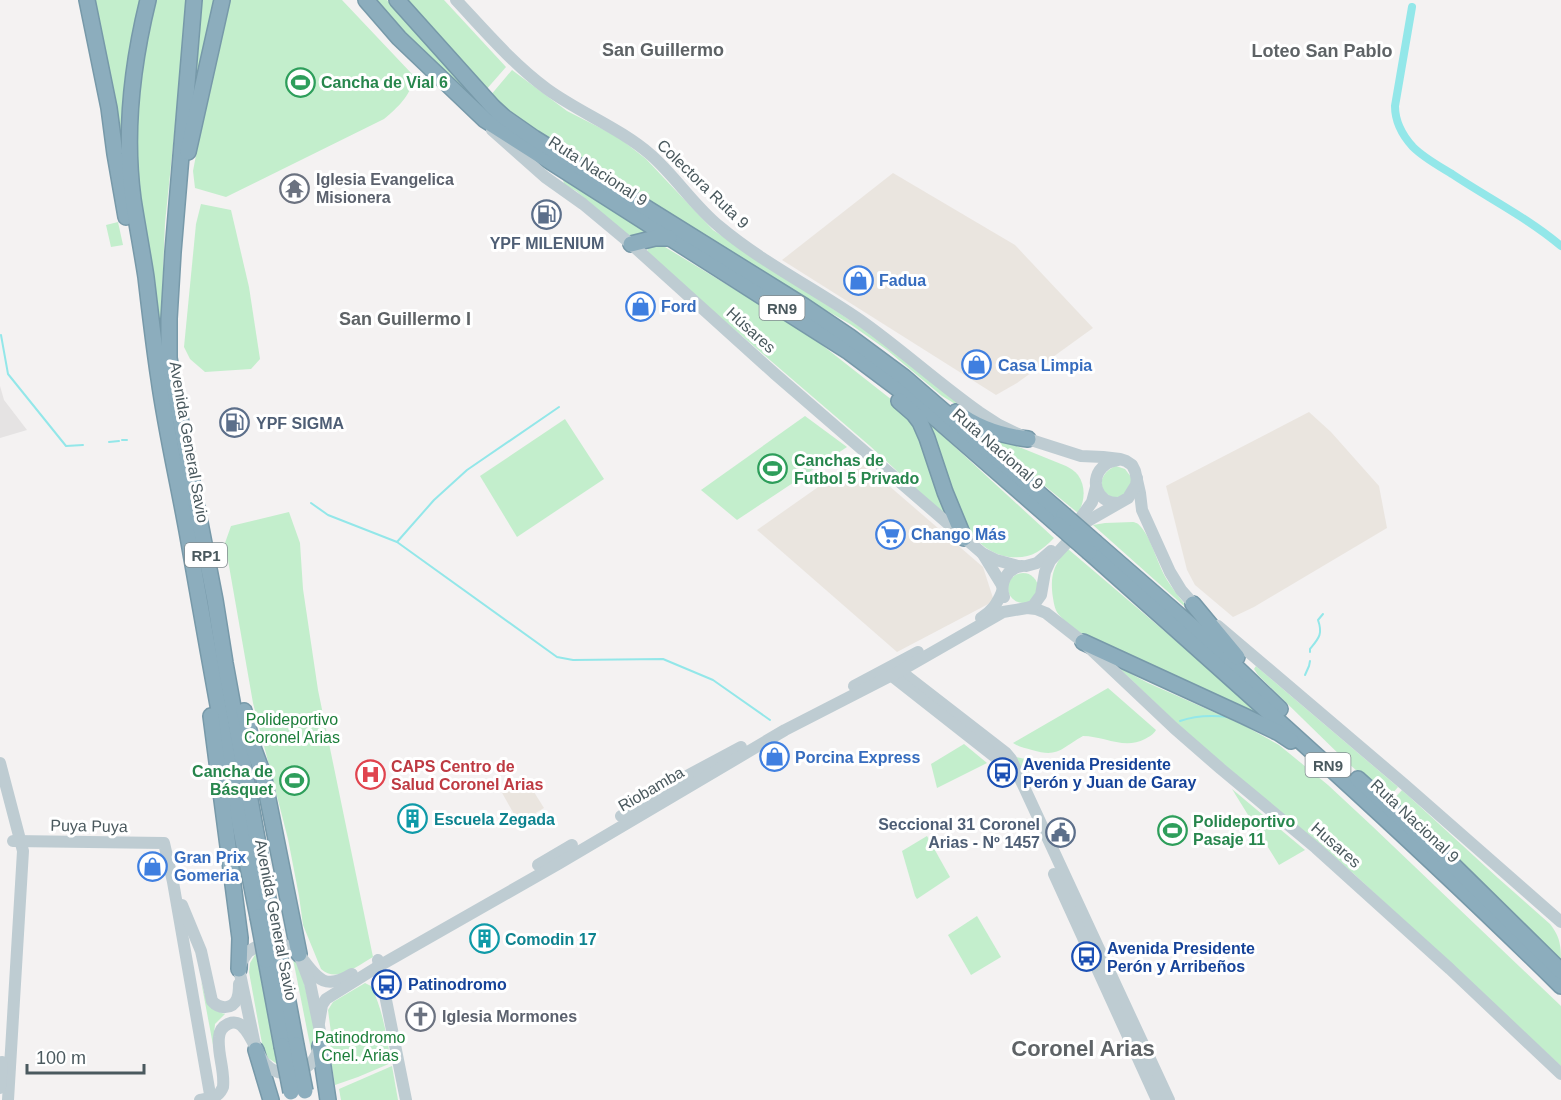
<svg xmlns="http://www.w3.org/2000/svg" width="1561" height="1100" viewBox="0 0 1561 1100" font-family="Arial,sans-serif">
<style>
.commercial{fill:#eae5df}
.education{fill:#e5e3e3}
.green{fill:#c3eecc}
.lines{fill:none;stroke-linecap:round;stroke-linejoin:round}
.stream{stroke:#93e7e9;stroke-width:2}
.canal{stroke:#93e7e9;stroke-width:8}
.highway-casing{stroke:#7799a9;stroke-width:18}
.secondary{stroke:#beccd2;stroke-width:12}
.highway{stroke:#8cadbd;stroke-width:15}
.highway-bridge-casing{stroke:#7799a9;stroke-width:18;stroke-linecap:butt}
.highway-bridge{stroke:#8cadbd;stroke-width:15}
.labels{text-anchor:middle;dominant-baseline:central;stroke-width:6;stroke-linejoin:round;paint-order:stroke}
.shield{fill:#fff;stroke:#808b8e;stroke-width:1.5}
.shield-label{font-size:15px;font-weight:bold;fill:#4a595e}
.leisure-label{font-size:16px;font-weight:bold;fill:#27864d;stroke:#fff;text-anchor:start}
.street-label{font-size:16px;fill:#4a595e;stroke:#fff}
.worship-label{font-size:16px;font-weight:bold;fill:#5b616d;stroke:#fff;text-anchor:start}
.service-label{font-size:16px;font-weight:bold;fill:#4e5e75;stroke:#fff}
.shop-label{font-size:16px;font-weight:bold;fill:#366cbe;stroke:#fff;text-anchor:start}
.park-label{font-size:16px;fill:#1c7e3a;stroke:#fff}
.transit-label{font-size:16px;font-weight:bold;fill:#164399;stroke:#fff;text-anchor:start}
.health-label{font-size:16px;font-weight:bold;fill:#be3a42;stroke:#fff;text-anchor:start}
.culture-label{font-size:16px;font-weight:bold;fill:#0d838f;stroke:#fff;text-anchor:start}
.neighbourhood-label{font-size:18px;font-weight:bold;fill:#5e6366;stroke:#fff}
.district-label{font-size:22px;font-weight:bold;fill:#5e6366;stroke:#fff}
</style>
<rect width="100%" height="100%" fill="#f4f2f2"/>
<g class="commercial">
<path d="M893,173L1015,245L1093,328L1017,383L996,395L782,260Z"/>
<path d="M1309,412L1331,432L1379,486L1387,528L1254,607L1233,617L1195,585L1187,570L1166,486Z"/>
<path d="M858,459L983,567L994,601L897,652L757,530Z"/>
<path d="M524,776L544,808L519,823L501,791Z"/>
</g>
<path class="education" d="M0,386L4,400L27,430L0,438Z"/>
<g class="green">
<path d="M94,0H140L127,63L120,142Z"/>
<path d="M156,0H188L165,223L161,321H159L138,214L134,178L136,93L142,49Z"/>
<path d="M201,0H216L186,133Z"/>
<path d="M228,0H342L412,74C412,77 413,81 412,84C409,97 394,111 384,119L226,197L195,188L193,171L220,29Z"/>
<path d="M373,0H387L480,105L455,86Z"/>
<path d="M404,0H444L506,67L485,91Z"/>
<path d="M512,70L567,111L618,137L646,159L713,230L874,336L980,419L942,396L887,350L850,324L772,279L529,128L490,96Z"/>
<path d="M563,179L565,180L651,234L629,236L576,191L564,185Z"/>
<path d="M201,204L231,210L249,287L260,359L251,369L205,372L190,359L184,347L196,224Z"/>
<path d="M118,222L123,245L111,247L106,225Z"/>
<path d="M658,244L665,247L808,334L906,411L911,417L951,521L870,446L651,258L647,252C648,246 652,246 658,244Z"/>
<path d="M805,416L847,447L737,520L701,490Z"/>
<path d="M565,419L604,479L517,537L480,476Z"/>
<path d="M930,424L1054,538C1040,552 1031,559 1009,557C992,555 978,543 968,530C963,524 961,515 958,508C947,481 939,453 930,424Z"/>
<path d="M975,429L1066,466C1070,468 1075,471 1078,475C1086,486 1085,502 1078,513Z"/>
<path d="M1116,466L1125,469L1131,477V487L1120,498L1110,497C1110,496 1104,491 1103,490C1098,479 1107,469 1116,466Z"/>
<path d="M289,512L300,543L303,589L318,690L373,957C358,965 337,984 321,969L303,925L299,896L288,839L253,703L225,543L231,526Z"/>
<path d="M1133,522C1137,523 1138,523 1141,527C1152,539 1158,567 1169,583C1176,594 1185,604 1193,614L1093,525L1105,523Z"/>
<path d="M1068,549L1270,721L1082,635C1075,629 1066,623 1060,616C1055,611 1054,604 1053,598C1050,576 1053,565 1068,549Z"/>
<circle cx="1023" cy="588" r="15"/>
<path d="M1256,666L1398,787L1388,799L1348,763L1258,675L1254,669Z"/>
<path d="M1118,667L1148,683L1243,725L1279,745L1328,785L1371,825L1561,1006V1066L1355,875L1292,823L1186,732Z"/>
<path d="M1108,688L1156,730C1153,735 1150,736 1145,739C1124,750 1104,736 1083,736C1061,748 1059,758 1032,750C1025,748 1019,747 1013,743Z"/>
<path d="M964,744L987,763L937,788L931,764Z"/>
<path d="M1016,757L1039,762L1024,775Z"/>
<path d="M1232,789L1305,850L1279,865Z"/>
<path d="M1402,790L1498,878L1550,924C1561,938 1561,947 1561,964L1391,802Z"/>
<path d="M1173,814L1187,835L1172,845L1158,824Z"/>
<path d="M927,836L950,877L917,899L915,896L902,851Z"/>
<path d="M977,916L1001,957L971,975L948,935Z"/>
<path d="M256,953L277,1064L268,1058L263,1049L249,972L250,963Z"/>
<path d="M293,959H295L300,964L317,1041L315,1049L311,1050Z"/>
<path d="M201,981C206,998 206,1009 225,1014L215,1024L213,1045Z"/>
<path d="M365,983L371,986C383,1010 387,1037 391,1063L358,1077L335,1085L329,1048L332,1040L328,1010L333,1002Z"/>
<path d="M392,1066L398,1100H341L339,1089Z"/>
</g>
<g class="lines">
<g class="stream">
<path d="M1,335L8,374L66,446L83,445"/>
<path d="M122,440H127"/>
<path d="M109,442L119,441"/>
<path d="M311,503L328,515L397,542L557,657L573,660L663,659L713,680L770,720"/>
<path d="M397,542L434,500L467,470L559,407"/>
<path d="M1310,652V649C1319,638 1323,634 1318,620L1323,614"/>
<path d="M1305,675L1309,666L1310,661"/>
<path d="M1180,721C1196,715 1213,715 1230,717"/>
</g>
<path class="canal" d="M1412,7L1395,106C1395,122 1402,135 1413,147C1424,158 1439,166 1452,174C1488,198 1528,218 1561,246"/>
<defs>
<g id="highway">
<path d="M87,0L109,108L115,154L126,217"/>
<path d="M148,0C132,65 124,132 133,199C137,225 142,251 146,277C150,311 154,346 159,379C166,430 178,481 187,531C210,660 232,789 258,917"/>
<path d="M194,0L173,252L169,319V358L189,466L215,600L225,663L271,915"/>
<path d="M366,0L399,38L485,120L849,352L925,409L1058,525"/>
<path d="M397,0L493,107L504,117L534,138L804,306L850,337L904,377L1064,515"/>
<path d="M188,152L222,0"/>
<path d="M631,244L655,238H669"/>
<path d="M899,401L914,414L920,422L927,438L945,492L964,538"/>
<path d="M956,412C976,427 1003,436 1028,439"/>
<path d="M1096,543L1211,643L1280,709"/>
<path d="M1089,552C1249,694 1409,836 1561,986"/>
<path d="M1193,604L1237,657"/>
<path d="M1083,642L1244,716L1279,733L1291,741"/>
<path d="M244,711L254,750L263,774L299,954"/>
<path d="M211,716L240,938L239,969"/>
<path d="M1358,779L1452,864L1561,971"/>
<path d="M280,959L296,1045"/>
<path d="M266,960L282,1046"/>
<path d="M320,1046L328,1100"/>
<path d="M256,1050L271,1100"/>
</g>
</defs>
<use href="#highway" class="highway-casing"/>
<g class="secondary">
<path d="M456,0C485,31 513,64 547,89C580,113 620,128 651,155C676,177 694,206 720,227C763,263 814,288 860,320C901,349 938,383 979,412L999,425L1028,439L1081,456L1103,457L1120,459L1126,461L1132,465L1135,471L1140,493L1142,510L1170,572L1181,590L1198,609"/>
<path d="M492,130L545,177L583,204L631,244L775,374L982,553L996,560L1018,566"/>
<path d="M1118,503C1096,503 1088,478 1105,465C1108,462 1114,461 1118,460"/>
<path d="M1077,523L1092,502L1096,487"/>
<path d="M983,554L1002,585"/>
<path d="M1026,566L1037,563L1051,551"/>
<path d="M1004,597C999,583 1007,568 1022,566"/>
<path d="M1027,608L1036,609L1046,613L1083,642L1174,728L1221,769L1316,848L1450,969L1561,1074"/>
<path d="M981,618C992,611 997,604 1002,592"/>
<path d="M1218,626L1405,785L1561,922"/>
<path d="M895,667L1006,753L1011,759L1169,1100"/>
<path d="M887,672L1004,764L1011,776"/>
<path d="M854,686L918,652"/>
<path d="M0,763L23,851L8,1100"/>
<path d="M621,816L685,777L741,747"/>
<path d="M13,841L164,843L173,882L211,1100"/>
<path d="M538,865L572,845"/>
<path d="M1054,874L1157,1100"/>
<path d="M182,905L201,951L212,1001C219,1009 232,1010 237,999C239,994 239,988 239,984"/>
<path d="M301,957C317,978 324,991 352,974"/>
<path d="M378,960L406,1100"/>
<path d="M319,1023L322,1005L326,999L379,966L558,864L785,730L900,671L1003,612L1027,608L1033,606L1041,595L1045,572L1050,561L1086,522L1128,498L1136,485L1137,478"/>
<path d="M0,1088L2,1062"/>
<path d="M200,1100C210,1098 219,1098 223,1087C225,1070 217,1053 219,1037C220,1025 234,1018 242,1026C258,1041 257,1070 283,1073C291,1074 299,1072 305,1068C316,1061 320,1049 321,1036L310,983L299,954L285,945L271,943L261,945L254,948L248,952L242,961L239,969L256,1050"/>
</g>
<use href="#highway" class="highway"/>
<defs>
<g id="highway-bridge">
<path d="M1064,515L1096,543"/>
<path d="M1058,525L1089,552"/>
<path d="M271,915L280,959"/>
<path d="M258,917L266,960"/>
<path d="M296,1045L305,1091"/>
<path d="M282,1046L291,1092"/>
</g>
</defs>
<use href="#highway-bridge" class="highway-bridge-casing"/>
<use href="#highway-bridge" class="highway-bridge"/>
</g>
<defs>
<symbol id="stadium-ring" viewBox="-11 -11 22 22"><circle r="9.5" fill="#fff" stroke="#2e9e5b" stroke-width="1.5"/><path d="M0-5a6.5 5 0 1 0 0 10a6.5 5 0 1 0 0-10ZM-3.5-1.8h7v3.6h-7Z" fill="#2e9e5b"/></symbol>
<symbol id="temple-ring" viewBox="-11 -11 22 22"><circle r="9.5" fill="#fff" stroke="#6b7280" stroke-width="1.5"/><path d="M0-6L5-2H3V0L6.5 2.5H4V6H1.5V3h-3V6H-4V2.5H-6.5L-3 0V-2H-5Z" fill="#6b7280"/></symbol>
<symbol id="fuel-ring" viewBox="-11 -11 22 22"><circle r="9.5" fill="#fff" stroke="#5c6f8a" stroke-width="1.5"/><path d="M-5.5-6h7V0h2V4h1.3V-2.5L3-4.5l.8-.8L6-3V5H2.5V1h-1V6h-7ZM-4.2-4.7v3.2H.2V-4.7Z" fill="#5c6f8a"/></symbol>
<symbol id="shop-ring" viewBox="-11 -11 22 22"><circle r="9.5" fill="#fff" stroke="#3f7fe0" stroke-width="1.5"/><path d="M-5-2.5h2.3a2.7 3.5 0 0 1 5.4 0H5L5.5 6h-11ZM-1.5-2.5h3a1.5 2.3 0 0 0-3 0Z" fill="#3f7fe0"/></symbol>
<symbol id="supermarket-ring" viewBox="-11 -11 22 22"><circle r="9.5" fill="#fff" stroke="#3f7fe0" stroke-width="1.5"/><path d="M-6-5.5h2.5l.6 2H6L4.5 2H-2.5L-4.4-4H-6ZM-1.5 3.2a1.3 1.3 0 1 0 .1 0ZM3 3.2a1.3 1.3 0 1 0 .1 0Z" fill="#3f7fe0"/></symbol>
<symbol id="bus-ring" viewBox="-11 -11 22 22"><circle r="9.5" fill="#fff" stroke="#1a4fb4" stroke-width="1.5"/><path d="M-5-6H5V4H4V6H2V4H-2V6H-4V4H-5ZM-3.5-4V0h7V-4ZM-3.5 1.2v1.5H-2V1.2ZM2 1.2v1.5H3.5V1.2Z" fill="#1a4fb4"/></symbol>
<symbol id="hospital-ring" viewBox="-11 -11 22 22"><circle r="9.5" fill="#fff" stroke="#e0444e" stroke-width="1.5"/><path d="M-5-5h3v3.5h4V-5h3V5h-3V1.5h-4V5h-3Z" fill="#e0444e"/></symbol>
<symbol id="building-ring" viewBox="-11 -11 22 22"><circle r="9.5" fill="#fff" stroke="#0f9aa8" stroke-width="1.5"/><path d="M-4-6H4V6H1V3H-1V6H-4ZM-2.5-4.3h1.7v1.8h-1.7ZM.8-4.3h1.7v1.8H.8ZM-2.5-1h1.7V.8h-1.7ZM.8-1h1.7V.8H.8Z" fill="#0f9aa8"/></symbol>
<symbol id="civic-ring" viewBox="-11 -11 22 22"><circle r="9.5" fill="#fff" stroke="#5c6f8a" stroke-width="1.5"/><path d="M-.6-6.5H3V-4.5H.6V-3L4-1V1h2V6H-6V1h2V-1L-.6-3ZM-1.2 2.5V6h2.4V2.5Z" fill="#5c6f8a"/></symbol>
<symbol id="church-ring" viewBox="-11 -11 22 22"><circle r="9.5" fill="#fff" stroke="#6b7280" stroke-width="1.5"/><path d="M-1.2-6h2.4v3.5h3.3v2.4h-3.3V6h-2.4V-.1h-3.3v-2.4h3.3Z" fill="#6b7280"/></symbol>
</defs>
<g fill-rule="evenodd">
<use href="#stadium-ring" x="284" y="66" width="33" height="33"/>
<use href="#temple-ring" x="278" y="172" width="33" height="33"/>
<use href="#fuel-ring" x="530" y="198" width="33" height="33"/>
<use href="#shop-ring" x="842" y="264" width="33" height="33"/>
<use href="#shop-ring" x="624" y="290" width="33" height="33"/>
<use href="#shop-ring" x="960" y="348" width="33" height="33"/>
<use href="#fuel-ring" x="218" y="406" width="33" height="33"/>
<use href="#stadium-ring" x="756" y="452" width="33" height="33"/>
<use href="#supermarket-ring" x="874" y="518" width="33" height="33"/>
<use href="#shop-ring" x="758" y="740" width="33" height="33"/>
<use href="#bus-ring" x="986" y="756" width="33" height="33"/>
<use href="#hospital-ring" x="354" y="758" width="33" height="33"/>
<use href="#stadium-ring" x="278" y="764" width="33" height="33"/>
<use href="#building-ring" x="396" y="802" width="33" height="33"/>
<use href="#stadium-ring" x="1156" y="814" width="33" height="33"/>
<use href="#civic-ring" x="1044" y="816" width="33" height="33"/>
<use href="#shop-ring" x="136" y="850" width="33" height="33"/>
<use href="#building-ring" x="468" y="922" width="33" height="33"/>
<use href="#bus-ring" x="1070" y="940" width="33" height="33"/>
<use href="#bus-ring" x="370" y="968" width="33" height="33"/>
<use href="#church-ring" x="404" y="1000" width="33" height="33"/>
</g>
<g class="labels">
<g class="shield">
<rect x="759.5" y="296" width="45" height="24" rx="4.5"/>
<rect x="185" y="543" width="42" height="24" rx="4.5"/>
<rect x="1305.5" y="753" width="45" height="24" rx="4.5"/>
</g>
<g class="shield-label">
<text x="782" y="308">RN9</text>
<text x="206" y="555">RP1</text>
<text x="1328" y="765">RN9</text>
</g>
<g class="leisure-label">
<text x="321" y="82">Cancha de Vial 6</text>
<text x="794" y="460">Canchas de<tspan x="794" dy="18">Futbol 5 Privado</tspan></text>
<text x="273" y="771" text-anchor="end">Cancha de<tspan x="273" dy="18">Básquet</tspan></text>
<text x="1193" y="821">Polideportivo<tspan x="1193" dy="18">Pasaje 11</tspan></text>
</g>
<g class="street-label">
<text transform="translate(598 171) rotate(33)">Ruta Nacional 9</text>
<text transform="translate(703 184) rotate(44)">Colectora Ruta 9</text>
<text transform="translate(751 330) rotate(42)">Húsares</text>
<text transform="translate(189 442) rotate(80)">Avenida General Savio</text>
<text transform="translate(998 449) rotate(41)">Ruta Nacional 9</text>
<text transform="translate(651 789) rotate(-30)">Riobamba</text>
<text transform="translate(1415 821) rotate(43)">Ruta Nacional 9</text>
<text transform="translate(89 826) rotate(1)">Puya Puya</text>
<text transform="translate(1336 845) rotate(41)">Husares</text>
<text transform="translate(276 920) rotate(79)">Avenida General Savio</text>
</g>
<g class="worship-label">
<text x="316" y="179">Iglesia Evangelica<tspan x="316" dy="18">Misionera</tspan></text>
<text x="442" y="1016">Iglesia Mormones</text>
</g>
<g class="service-label">
<text x="547" y="243">YPF MILENIUM</text>
<text x="256" y="423" text-anchor="start">YPF SIGMA</text>
<text x="1040" y="824" text-anchor="end">Seccional 31 Coronel<tspan x="1040" dy="18">Arias - Nº 1457</tspan></text>
</g>
<g class="shop-label">
<text x="879" y="280">Fadua</text>
<text x="661" y="306">Ford</text>
<text x="998" y="365">Casa Limpia</text>
<text x="911" y="534">Chango Más</text>
<text x="795" y="757">Porcina Express</text>
<text x="174" y="857">Gran Prix<tspan x="174" dy="18">Gomeria</tspan></text>
</g>
<g class="park-label">
<text x="292" y="719">Polideportivo<tspan x="292" dy="18">Coronel Arias</tspan></text>
<text x="360" y="1037">Patinodromo<tspan x="360" dy="18">Cnel. Arias</tspan></text>
</g>
<g class="transit-label">
<text x="1023" y="764">Avenida Presidente<tspan x="1023" dy="18">Perón y Juan de Garay</tspan></text>
<text x="1107" y="948">Avenida Presidente<tspan x="1107" dy="18">Perón y Arribeños</tspan></text>
<text x="408" y="984">Patinodromo</text>
</g>
<g class="health-label">
<text x="391" y="766">CAPS Centro de<tspan x="391" dy="18">Salud Coronel Arias</tspan></text>
</g>
<g class="culture-label">
<text x="434" y="819">Escuela Zegada</text>
<text x="505" y="939">Comodin 17</text>
</g>
<g class="neighbourhood-label">
<text x="663" y="50">San Guillermo</text>
<text x="1322" y="51">Loteo San Pablo</text>
<text x="405" y="319">San Guillermo I</text>
</g>
<g class="district-label">
<text x="1083" y="1048">Coronel Arias</text>
</g>
</g>
<path d="M27 1064v9h117v-9" fill="none" stroke="#4a595e" stroke-width="3"/>
<text x="36" y="1064" font-size="18" fill="#4a595e" stroke="#ffffff" stroke-width="4.5" paint-order="stroke">100 m</text>
</svg>
